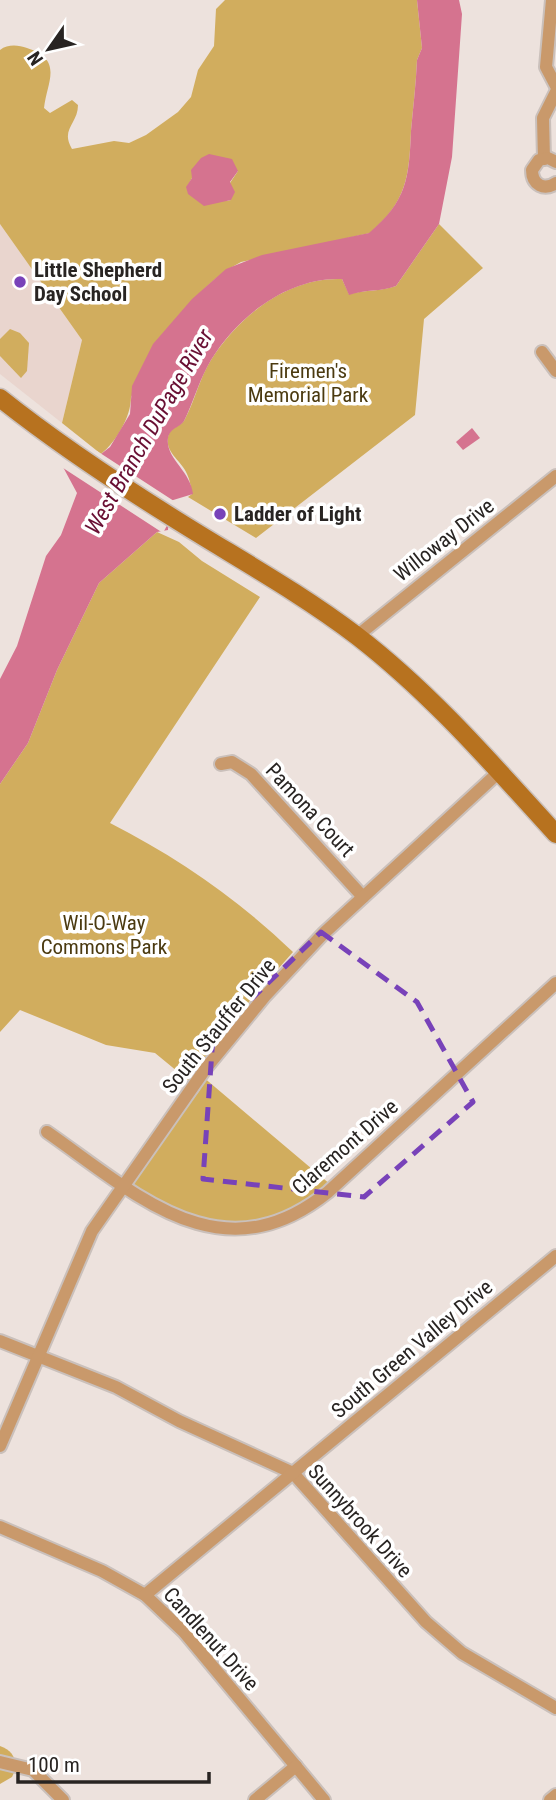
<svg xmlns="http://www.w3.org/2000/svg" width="556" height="1800" viewBox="0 0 556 1800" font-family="'Roboto Condensed',sans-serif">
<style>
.built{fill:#e9d5ce}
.green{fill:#d1ad5e;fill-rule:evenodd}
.water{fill:#d5738f}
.pier{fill:#ede2dd}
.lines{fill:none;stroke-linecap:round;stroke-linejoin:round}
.street-casing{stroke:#cac0bb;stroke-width:16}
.secondary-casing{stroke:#cac0bb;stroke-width:21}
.street{stroke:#c9996b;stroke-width:12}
.secondary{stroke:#b7721f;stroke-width:18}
.marked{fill:none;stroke:#7842b9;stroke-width:5;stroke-dasharray:14 9;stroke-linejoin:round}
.poi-dot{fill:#7842b9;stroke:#fff;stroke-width:2.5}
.labels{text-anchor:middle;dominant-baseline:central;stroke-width:7;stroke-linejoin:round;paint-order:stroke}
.poi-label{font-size:21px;font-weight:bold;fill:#282422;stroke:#fff;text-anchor:start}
.park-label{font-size:21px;fill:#4b3a10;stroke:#fff}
.street-label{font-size:21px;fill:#282422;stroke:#fff}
.water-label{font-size:23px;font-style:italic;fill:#690f33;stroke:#fff}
</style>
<rect width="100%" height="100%" fill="#ede2dd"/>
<path class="built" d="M0,224L82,340L62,423L0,374Z"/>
<g class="green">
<path d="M225,0H417L422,48L417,60C416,84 413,108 411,131C409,177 407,201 370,233L241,262C187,290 161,347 131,397C131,417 116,442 101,454L62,423L82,340L0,224V50C8,44 18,45 27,48C64,60 47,81 44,108L50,113L72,100L78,105C78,124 60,129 72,149L114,141L129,143L146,135L178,112L191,97L198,70L214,46L216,9ZM238,171L230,183L231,200L226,201L187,187L192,178Z"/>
<path d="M439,224L483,268L424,319L415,415L256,538L188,497L192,494C191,488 190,480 187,474C181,460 165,453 168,437C170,426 181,427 185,419C195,400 200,377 211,360C239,316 287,277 342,279L349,294C365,290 383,291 396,286Z"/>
<path d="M10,329L20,333L29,343L27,371L21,378L0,356V339Z"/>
<path d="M157,532L179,542L202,561L260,597L110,823C177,857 239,900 293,952L227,1027L196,1071L331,1185C293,1215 249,1234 200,1222C179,1218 148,1195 127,1184L200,1090L155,1053L106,1045L20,1010L0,1032V784L28,743L57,670L99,583Z"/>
<path d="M0,1746C15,1751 19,1764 12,1777L0,1784Z"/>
</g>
<g class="water">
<path d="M417,0H459L462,14L452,157L439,224L396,286C382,292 365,289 349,295L342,279C288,277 238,316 211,360C200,378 194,400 185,419C181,428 170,427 168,438C165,458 191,471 193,494L170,501L168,530L157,532L99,583L57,670L28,743L0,784V679L17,646L46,556L61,535L77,493L63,467L101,454L110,447L130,414L132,386L153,344L192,299L226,269L262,255L369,233C407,201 409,178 411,131C413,108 416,84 417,60L422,48Z"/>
<path d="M209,154L232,159L238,171L230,182L235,192L231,200L204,206L188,194L186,187L192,178L191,170L201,158Z"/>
<path d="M472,428L480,438L463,450L456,442Z"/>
</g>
<path class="pier" d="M97,451L177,503L173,504L174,512L163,533L60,466L78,453Z"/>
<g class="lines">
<defs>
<g id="street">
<path d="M552,0L546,67L556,86"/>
<path d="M544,159L543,118L556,92"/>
<path d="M556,162L548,158L539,160L532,170C532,185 544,191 556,183"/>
<path d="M542,352L556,371"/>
<path d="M357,636L556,476"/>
<path d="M221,764L232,762L251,774L363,897"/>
<path d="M47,1132C136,1194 221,1278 328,1192L556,983"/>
<path d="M0,1341L116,1387L179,1421L293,1473L426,1622L462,1653L556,1708"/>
<path d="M0,1446L92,1231L206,1068L265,996L323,934L499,772"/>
<path d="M0,1527L102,1571L145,1595L184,1632L324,1800"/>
<path d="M145,1595L556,1256"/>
<path d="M0,1762L33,1770L63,1800"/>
<path d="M255,1800L296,1766"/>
<path d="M550,1800L556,1795"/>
</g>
<path id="secondary" d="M0,398C54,441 111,479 170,516C233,556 298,591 357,636C432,694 493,765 556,834"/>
</defs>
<use href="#street" class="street-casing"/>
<use href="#secondary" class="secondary-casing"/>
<use href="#street" class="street"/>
<use href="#secondary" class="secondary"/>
</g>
<path class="marked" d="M321,932L417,1002L473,1102L364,1197L203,1179L213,1036Z"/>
<g class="poi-dot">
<circle cx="20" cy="282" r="7"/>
<circle cx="220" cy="514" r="7"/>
</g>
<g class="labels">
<g class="poi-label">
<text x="34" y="270">Little Shepherd<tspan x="34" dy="24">Day School</tspan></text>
<text x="234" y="514">Ladder of Light</text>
</g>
<g class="park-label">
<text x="308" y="371">Firemen's<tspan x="308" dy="24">Memorial Park</tspan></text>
<text x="104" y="923">Wil-O-Way<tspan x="104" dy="24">Commons Park</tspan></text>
</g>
<g class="street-label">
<text transform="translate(444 540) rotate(-38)">Willoway Drive</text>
<text transform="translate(310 810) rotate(47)">Pamona Court</text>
<text transform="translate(219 1026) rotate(-51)">South Stauffer Drive</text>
<text transform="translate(345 1147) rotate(-41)">Claremont Drive</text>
<text transform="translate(412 1349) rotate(-40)">South Green Valley Drive</text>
<text transform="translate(360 1521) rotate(48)">Sunnybrook Drive</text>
<text transform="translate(211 1639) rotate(48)">Candlenut Drive</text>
</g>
<g class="water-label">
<text transform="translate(149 432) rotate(-60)">West Branch DuPage River</text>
</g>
</g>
<g transform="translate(49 49) rotate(236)" stroke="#ffffff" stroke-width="5" paint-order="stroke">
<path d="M0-5L12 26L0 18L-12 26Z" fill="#282422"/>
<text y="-10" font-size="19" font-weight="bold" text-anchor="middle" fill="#282422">N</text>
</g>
<path d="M18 1772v10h191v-10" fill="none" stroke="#282422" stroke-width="3.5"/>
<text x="28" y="1772" font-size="21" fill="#282422" stroke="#ffffff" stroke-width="5" paint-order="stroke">100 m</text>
</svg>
